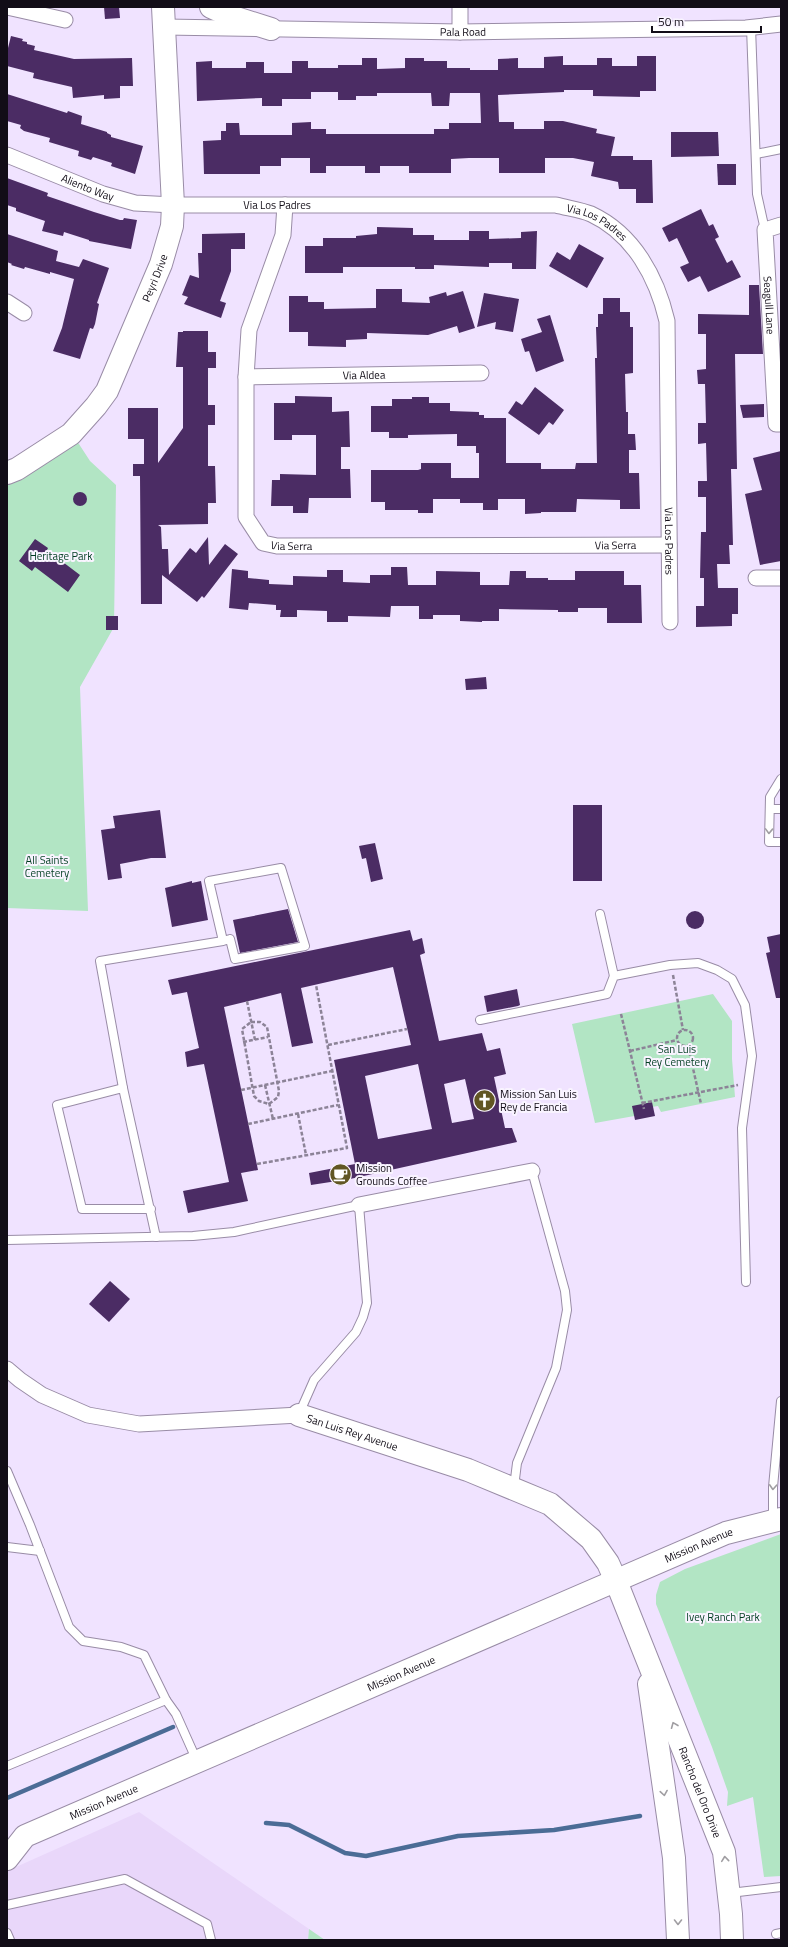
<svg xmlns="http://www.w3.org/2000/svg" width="788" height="1947" viewBox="0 0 788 1947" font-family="'Titillium Web',sans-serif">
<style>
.built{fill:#e9d7fa}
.green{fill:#b2e5c4}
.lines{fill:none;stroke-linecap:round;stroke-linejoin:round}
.stream{stroke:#4b6c96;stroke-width:4.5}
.building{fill:#4b2c64;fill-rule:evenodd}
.lane-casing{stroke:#998ca6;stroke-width:10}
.street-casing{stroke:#998ca6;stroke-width:17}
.secondary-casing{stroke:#998ca6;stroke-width:24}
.path{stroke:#8c8397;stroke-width:2.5;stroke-dasharray:4 2;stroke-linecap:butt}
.lane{stroke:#fff;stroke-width:8}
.street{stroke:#fff;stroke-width:15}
.secondary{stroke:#fff;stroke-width:22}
.oneway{stroke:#a09ea2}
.labels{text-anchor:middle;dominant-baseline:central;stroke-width:4;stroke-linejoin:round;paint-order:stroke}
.street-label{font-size:11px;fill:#120d17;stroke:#f9f4ff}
.park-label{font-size:11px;fill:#003d21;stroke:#f9f4ff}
.poi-label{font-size:11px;fill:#120d17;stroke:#f9f4ff;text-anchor:start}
</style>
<rect width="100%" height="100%" fill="#f0e3ff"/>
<path class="built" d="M139,1812L309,1929L308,1940H7V1871Z"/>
<g class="green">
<path d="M77,441L90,461L116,485L114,627L80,687L88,911L7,908V480Z"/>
<path d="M713,994L732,1021V1059L735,1097L661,1112L658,1106L639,1109L640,1115L595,1123L572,1024Z"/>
<path d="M781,1534V1876L764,1877L753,1797L727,1806L728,1792L712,1747L656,1604V1595L660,1582L685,1569Z"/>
<path d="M309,1929L325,1940H308Z"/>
</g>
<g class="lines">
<g class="stream">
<path d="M7,1798L173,1727"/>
<path d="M266,1823L289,1825L345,1853L366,1856L458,1836L554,1830L640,1816"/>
</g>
</g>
<g class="building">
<path d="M104,7H119L120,18L105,19Z"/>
<path d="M11,36L23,39L22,41L27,42V44L35,46L34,50L74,59L132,58L133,86H120V98L104,99V95L73,98L72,87L33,78L34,73L7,66V52Z"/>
<path d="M563,56V65H597V58H612V66H637V56H656V91H640V97L593,96V90H564V92L498,95L499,122H514V129H544V121H563L597,129L596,133L615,137L611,156H633V160H652L653,203H636V189H619L618,182L591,176L594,162L573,158H545V173H499V158H469L451,159V173H409V166H380V173H365V166H326V173H310V158H281V166H260V174H204L203,141L221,140V131H226V123H239L240,135H292V123L311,122V129H326V134H434V129H449V123H481L480,93H450L449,106H432L431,93H377V96H356V100H338V92H311V99H282V106H262V98L197,101L196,62L212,61V68H246V62H264V73H292V61H308V68H338V65H362V58H377V69L405,68V58H424V61H447V68H470V70H498V59L518,58V68H544V57Z"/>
<path d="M7,94L67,113L68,111L82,116L81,124L107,132V133L111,135V137L143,146L135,174L111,166L112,163L93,157L91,160L78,156L79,151L49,142L50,138L24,131L20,128L21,125L7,121Z"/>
<path d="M671,132H718L719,156L671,157Z"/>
<path d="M717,164H736V185H718Z"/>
<path d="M7,178L48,193L47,196L94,212L120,220H123L124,218L137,220L131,249L89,241V240L64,232L63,236L42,231L45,221L16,211V208L7,205Z"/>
<path d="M701,209L709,226L713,224L719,237L715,239L727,263L732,260L741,277L708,292L700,276L688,282L680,267L689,263L677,238L669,242L662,228Z"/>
<path d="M377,227L413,228V235H434V240H469V231H489V239L521,238V232L537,231L536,269H512V263H489V267L434,265V269H415V267H343V273H305V246H323V238H356V236L377,234Z"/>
<path d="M245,233V249H231V271L220,301L226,303L221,318L184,304L188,297L182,295L190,275L199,278L198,253H202V234Z"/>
<path d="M7,234L58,251L56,261L79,267L83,259L109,268L97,303L99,304L95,324L93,329L90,328L80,359L53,351L62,328L74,279L50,272V274L25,267L24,269L11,265L12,264L7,262Z"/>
<path d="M579,244L604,258L587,288L549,266L557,252L570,260Z"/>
<path d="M749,285H759L763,354H735L737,469H731L733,545H729L730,564H717L718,588H738V614H732V626L696,627V606H704V578H700L701,532H706V497H698V481H707L706,443L698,444V423H706L705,384H698L697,370L706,369V334H698V314L749,315Z"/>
<path d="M376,289H402V302L430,303L429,297L446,292L447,296L463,291L475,328L459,333L457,326L428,335L367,333V339L346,340V347L308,346V332H289V296H308V302H324V309L376,308Z"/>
<path d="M484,293L519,299L513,332L495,329L496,322L477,327Z"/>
<path d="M603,298H620V312H630V327H633V373L625,374L626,412H628V434H635L636,450H629V473H639L640,509H620V500L577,499L576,512H541V513L525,514V499H498V510H483V503H460V499H433V513H418V510H385V502H371V470H418L421,469V463H451V478H479V453H476V446H457V434L408,435V438H389V432H371V406H392V399H412V397H429V403H450V411L479,412V415H484V418H506V463H541V469H575L576,463H597L595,358H597L596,327H598V314H603Z"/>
<path d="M550,315L564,361L536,372L529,351L525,352L521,339L542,332L537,319Z"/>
<path d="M183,331H208V352H216V368H208V405H215V425H208V466H215L216,503H208V524L158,525L161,527L162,549H168L169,575L190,548L196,553L208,537L209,565L225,544L238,554L204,598L202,596L197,602L162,575V604H141L140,476H133V464H144V439H128V408H158V463L183,428V367H176L178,332H183Z"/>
<path d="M535,387L564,410L553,425L549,422L539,435L508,413L516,401L522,405Z"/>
<path d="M295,396L332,397V412L349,411L350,447H341V469H350L351,498H309L308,513H293V506H271L272,480H280V474L316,475V435H292V440H274V403H295Z"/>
<path d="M764,404V417L743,418L740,405Z"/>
<path d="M781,451V561L760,565L745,494L762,490L753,458Z"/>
<circle cx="80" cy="499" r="7"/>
<path d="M35,539L48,548L47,550L80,575L68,592L35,567L32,571L19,561Z"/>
<path d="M391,567H407L408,585H436V571L480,572V585H509L510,571H526V578H548V580H575V571H624V585H641L642,623H607V608H578V612H558V610L499,609V621H482V622L460,621V615H433V619H419V606H391L390,617L348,616V622H327V611L297,610V617H280L281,610H276V605L249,603L248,610L229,608L232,569L248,571V578L269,580V584L293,585V576L327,577V570H343V582L370,583V575H391Z"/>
<rect x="106" y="616" width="12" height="14"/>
<path d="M486,677L487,689L466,690L465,679Z"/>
<rect x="573" y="805" width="29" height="76"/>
<path d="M160,810L166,858H151L120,864L122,878L108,880L101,830L115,828L113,816Z"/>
<path d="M375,843L383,879L371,882L366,858L362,859L359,846Z"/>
<path d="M192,881V883L201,881L208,920L172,927L165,888Z"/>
<path d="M288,909L298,942L240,953L233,920Z"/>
<circle cx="695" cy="920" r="9"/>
<path d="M410,930L413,941L422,938L425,953L420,955L439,1041L482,1033L487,1051L500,1048L506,1074L494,1077L505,1128H512L517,1142L350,1179L311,1185L309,1173L355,1164L334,1060L411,1045L393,967L301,988L313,1043L292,1047L281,993L224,1007L258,1170L241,1173L248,1201L188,1213L183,1191L229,1182L204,1064L187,1067L185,1052L199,1048L187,992L172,995L168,980ZM418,1064L432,1129L378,1139L365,1076ZM465,1079L474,1119L452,1123L444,1084Z"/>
<path d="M781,934V998H776L766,953L770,952L767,937Z"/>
<path d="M517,989L520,1005L518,1006L487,1012L484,996Z"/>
<path d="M652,1102L655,1116L635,1120L632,1106Z"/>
<path d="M110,1281L130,1299L109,1322L89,1304Z"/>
</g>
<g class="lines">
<defs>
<g id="lane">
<path d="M751,27L757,194L765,230"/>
<path d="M756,154L781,149"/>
<path d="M781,779L770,797L769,842H781"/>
<path d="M770,809H781"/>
<path d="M600,914L614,976"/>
<path d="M480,1020L607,994L614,976L670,965L698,963L717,970L732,979L745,1005L752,1056L742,1128L746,1282"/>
<path d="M123,1088L100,961L223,941L209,881L281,868L305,946L235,959L230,939L223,941"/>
<path d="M151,1209H82L57,1105L123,1088L156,1237"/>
<path d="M7,1240L193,1236L234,1232L359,1205L367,1303L363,1317L356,1332L314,1380L299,1414"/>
<path d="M7,1471L30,1525L69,1627L83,1641L121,1647L144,1655L166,1700"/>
<path d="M514,1487L517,1463L556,1368L567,1310L565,1291L532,1171"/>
<path d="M773,1521V1487L781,1401"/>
<path d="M7,1547L40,1551"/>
<path d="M7,1766L166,1700L176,1714L197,1761"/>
<path d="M730,1893L781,1887"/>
<path d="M7,1905L125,1879L207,1924L211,1940"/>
<path d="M7,1933L10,1940"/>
<path d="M776,1934L781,1933"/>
</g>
<g id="street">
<path d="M7,7L65,20"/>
<path d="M460,7V32"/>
<path id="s1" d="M165,27L460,32L746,28L781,24"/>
<path id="s2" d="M7,155L103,194L135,203L173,205H556C567,208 581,210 591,214C634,234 657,278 667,321L670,622"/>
<path id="s3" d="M285,205L283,235L249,330L246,377V517L263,543L277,546L669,545"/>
<path id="s4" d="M781,225L765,230L776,424H781"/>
<path d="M7,302L24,313"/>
<path id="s5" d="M246,377L481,373"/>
<path d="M756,578H781"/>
<path d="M359,1205L532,1171"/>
<path d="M7,1369L20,1380L42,1395L88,1415L139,1424L299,1415"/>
</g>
<g id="secondary">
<path d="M211,7L233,17L271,29"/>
<path id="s6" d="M7,473L17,469L71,434L96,406L107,391L161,264L172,226L173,205L163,7"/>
<path id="s7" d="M299,1415L468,1470L550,1504L591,1539L608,1563L616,1581L724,1852L731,1914L732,1940"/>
<path d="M649,1684L674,1858L678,1940"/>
<path id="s8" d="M7,1859L25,1836L726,1533L781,1519"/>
</g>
</defs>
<use href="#lane" class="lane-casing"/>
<use href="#street" class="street-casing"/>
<use href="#secondary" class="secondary-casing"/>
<g class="path">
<path d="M673,975L683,1030"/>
<path d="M247,1001L255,1040"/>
<path d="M621,1014L644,1109"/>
<path d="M251,1022H260L267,1027L279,1091L278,1097L269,1104L259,1101L254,1096L242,1029Z"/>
<circle cx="685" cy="1038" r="8"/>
<path d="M243,1042L268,1037"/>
<path d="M328,1045L407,1029"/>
<path d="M688,1046L701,1104"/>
<path d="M630,1051L677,1040"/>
<path d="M265,1085L273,1119"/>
<path d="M241,1090L332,1071"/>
<path d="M642,1103L738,1085"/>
<path d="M298,1114L306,1155"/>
<path d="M248,1124L338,1105"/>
<path d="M257,1164L347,1148L316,985"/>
</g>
<use href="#lane" class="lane"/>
<use href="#street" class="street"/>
<use href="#secondary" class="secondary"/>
</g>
<defs><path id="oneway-chevron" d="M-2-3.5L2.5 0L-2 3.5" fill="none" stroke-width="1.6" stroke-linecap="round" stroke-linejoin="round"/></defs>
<g class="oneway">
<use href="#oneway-chevron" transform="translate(769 831) rotate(92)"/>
<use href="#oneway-chevron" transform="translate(773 1487) rotate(93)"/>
<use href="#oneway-chevron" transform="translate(674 1725) rotate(-112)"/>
<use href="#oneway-chevron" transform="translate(664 1793) rotate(81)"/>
<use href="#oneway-chevron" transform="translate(725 1859) rotate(-96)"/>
<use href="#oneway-chevron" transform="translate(678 1922) rotate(90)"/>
</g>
<defs>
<symbol id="church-disc" viewBox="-11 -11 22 22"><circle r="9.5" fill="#615623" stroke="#f9f4ff"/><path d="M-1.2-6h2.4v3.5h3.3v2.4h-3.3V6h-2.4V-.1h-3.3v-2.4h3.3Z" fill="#fff"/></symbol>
<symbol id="cafe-disc" viewBox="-11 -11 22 22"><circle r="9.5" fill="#615623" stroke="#f9f4ff"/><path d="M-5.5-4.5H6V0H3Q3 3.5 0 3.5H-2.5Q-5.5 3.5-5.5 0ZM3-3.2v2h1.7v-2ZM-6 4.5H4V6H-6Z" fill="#fff"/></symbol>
</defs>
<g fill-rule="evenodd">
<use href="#church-disc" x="472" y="1088" width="25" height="25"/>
<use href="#cafe-disc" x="328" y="1162" width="25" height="25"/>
</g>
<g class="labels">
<g class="street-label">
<text stroke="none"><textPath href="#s1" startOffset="298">Pala Road</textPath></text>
<text stroke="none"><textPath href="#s2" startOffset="87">Aliento Way</textPath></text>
<text stroke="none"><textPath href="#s2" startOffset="279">Via Los Padres</textPath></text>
<text stroke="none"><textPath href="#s2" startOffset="603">Via Los Padres</textPath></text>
<text stroke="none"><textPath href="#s6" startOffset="254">Peyri Drive</textPath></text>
<text stroke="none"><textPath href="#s4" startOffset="92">Seagull Lane</textPath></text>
<text stroke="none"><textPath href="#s5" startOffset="118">Via Aldea</textPath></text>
<text stroke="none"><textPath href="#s2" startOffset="950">Via Los Padres</textPath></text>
<text stroke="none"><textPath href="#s3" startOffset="378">Via Serra</textPath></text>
<text stroke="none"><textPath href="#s3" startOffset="702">Via Serra</textPath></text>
<text stroke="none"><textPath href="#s7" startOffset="56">San Luis Rey Avenue</textPath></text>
<text stroke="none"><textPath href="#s8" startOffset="763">Mission Avenue</textPath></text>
<text stroke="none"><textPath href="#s8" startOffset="439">Mission Avenue</textPath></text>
<text stroke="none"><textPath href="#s7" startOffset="597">Rancho del Oro Drive</textPath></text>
<text stroke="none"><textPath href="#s8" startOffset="115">Mission Avenue</textPath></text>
</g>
<g class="park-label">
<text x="61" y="556">Heritage Park</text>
<text x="47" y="860">All Saints<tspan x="47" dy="13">Cemetery</tspan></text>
<text x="677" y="1049">San Luis<tspan x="677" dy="13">Rey Cemetery</tspan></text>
<text x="723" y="1617">Ivey Ranch Park</text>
</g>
<g class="poi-label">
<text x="500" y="1094">Mission San Luis<tspan x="500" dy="13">Rey de Francia</tspan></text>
<text x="356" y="1168">Mission<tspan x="356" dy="13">Grounds Coffee</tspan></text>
</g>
</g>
<rect width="788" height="1947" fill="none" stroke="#120d17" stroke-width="16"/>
<path d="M652 26v6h109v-6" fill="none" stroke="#120d17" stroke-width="2"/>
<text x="658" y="26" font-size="12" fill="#120d17" stroke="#f9f4ff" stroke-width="3" paint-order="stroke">50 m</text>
</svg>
